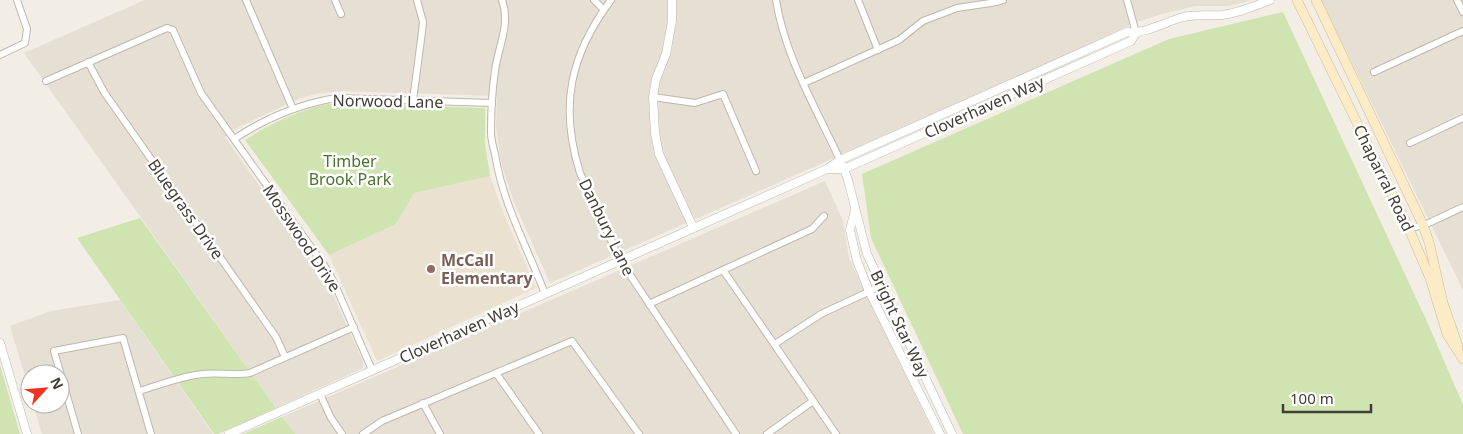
<svg xmlns="http://www.w3.org/2000/svg" width="1463" height="434" viewBox="0 0 1463 434" font-family="'Noto Sans',sans-serif">
<style>
.residential{fill:#e5dfd4}
.education{fill:#eae1d0}
.green{fill:#cfe4b0}
.lines{fill:none;stroke-linecap:round;stroke-linejoin:round}
.minor-casing{stroke:#c0b7ac;stroke-width:8}
.tertiary-casing{stroke:#c0b7ac;stroke-width:9}
.secondary-casing{stroke:#cfbe97;stroke-width:10}
.minor{stroke:#fff;stroke-width:6}
.tertiary{stroke:#fff;stroke-width:8}
.secondary{stroke:#fbebc6;stroke-width:9}
.education-dot{fill:#8d6e63;stroke:#fff;stroke-width:2}
.labels{text-anchor:middle;dominant-baseline:central;stroke-width:5;stroke-linejoin:round;paint-order:stroke}
.street-label{font-size:16px;fill:#443d35;stroke:#fff}
.park-label{font-size:16px;fill:#4a722c;stroke:#fff}
.education-label{font-size:16px;font-weight:bold;fill:#785e54;stroke:#fff;text-anchor:start}
</style>
<rect width="100%" height="100%" fill="#f2ede5"/>
<g class="residential">
<path d="M145,0H1252L1229,6H1195L1162,14L1137,22L1050,63L550,283L513,200L501,162L496,126L497,96L340,91L316,94L298,99L241,126L225,137L326,280L363,361V368L276,408L24,53Z"/>
<path d="M1321,0H1463V290L1364,87Z"/>
<path d="M825,181L843,221L849,258L934,434H294L282,417Z"/>
<path d="M120,300L213,434H42L33,404H60V374H30V393L10,326L51,311Z"/>
</g>
<path class="education" d="M490,176L503,212L536,288L377,361L329,255L396,224L414,193Z"/>
<g class="green">
<path d="M1283,12L1429,326L1463,405V434H963L871,238L862,174L1169,39Z"/>
<path d="M335,103L485,108V143L490,176L414,193L396,224L329,255L245,140C268,125 307,106 335,103Z"/>
<path d="M140,218L276,408L218,434H214L77,238Z"/>
<path d="M0,365L20,434H0Z"/>
<path d="M282,417L295,434H243Z"/>
</g>
<g class="lines">
<defs>
<g id="minor">
<path d="M246,0L293,109"/>
<path d="M335,0L341,14"/>
<path d="M502,0C511,24 498,47 495,71C492,91 491,112 491,132C491,139 493,147 495,154C503,205 527,246 545,294"/>
<path d="M594,0L604,10"/>
<path d="M611,0C570,55 559,106 580,173L620,260L736,434"/>
<path d="M776,0C785,57 816,108 840,160"/>
<path d="M858,0L878,50"/>
<path d="M1127,0L1136,33"/>
<path d="M1457,0L1463,12"/>
<path d="M0,55L25,43L27,29L17,0"/>
<path d="M88,62L104,92L276,337L285,357"/>
<path d="M1374,72L1463,31"/>
<path d="M46,81L167,28L173,30L201,93L328,271L336,287L372,370"/>
<path d="M804,83L899,40L923,21L957,8L997,2L1003,0"/>
<path d="M653,97L695,103L723,94L756,171"/>
<path d="M413,100L422,32L423,22L417,0"/>
<path d="M234,139C266,118 299,104 336,98L492,103"/>
<path d="M1410,143L1463,118"/>
<path d="M1409,229L1429,223L1463,207"/>
<path d="M723,270L836,434"/>
<path d="M649,304L812,229L824,216"/>
<path d="M775,344L821,314L881,286"/>
<path d="M496,373L539,434"/>
<path d="M139,391C160,385 181,376 203,374C218,372 234,376 250,373L354,327"/>
<path d="M320,394L331,418L342,434"/>
<path d="M423,403L440,434"/>
<path d="M78,434L54,351L123,338L151,434"/>
<path d="M363,434L382,421L572,341L639,434"/>
<path d="M767,434L813,401"/>
</g>
<g id="tertiary">
<path d="M672,0V21L666,54L656,79L653,97L655,133L659,154L693,227"/>
<path d="M843,166L848,180L867,254L952,434"/>
<path d="M827,169H844L1131,41L1136,33"/>
<path d="M855,210L850,230L857,261L869,291L940,434"/>
<path d="M0,343L27,434"/>
<path d="M229,434L827,169L840,160L1127,32C1146,34 1165,22 1183,17C1196,14 1208,16 1222,15C1239,13 1255,6 1270,0"/>
</g>
<g id="secondary">
<path d="M1297,0L1409,229L1430,278L1447,334L1463,359"/>
<path d="M1316,0L1423,225L1429,242L1443,303L1458,346"/>
</g>
</defs>
<use href="#minor" class="minor-casing"/>
<use href="#tertiary" class="tertiary-casing"/>
<use href="#secondary" class="secondary-casing"/>
<use href="#minor" class="minor"/>
<use href="#tertiary" class="tertiary"/>
<use href="#secondary" class="secondary"/>
</g>
<circle class="education-dot" cx="431" cy="269" r="5"/>
<g class="labels">
<g class="street-label">
<text transform="translate(388 101) rotate(1)">Norwood Lane</text>
<text transform="translate(984 107) rotate(-24)">Cloverhaven Way</text>
<text transform="translate(1384 178) rotate(64)">Chaparral Road</text>
<text transform="translate(186 209) rotate(55)">Bluegrass Drive</text>
<text transform="translate(607 227) rotate(64)">Danbury Lane</text>
<text transform="translate(302 238) rotate(56)">Mosswood Drive</text>
<text transform="translate(900 324) rotate(65)">Bright Star Way</text>
<text transform="translate(459 332) rotate(-24)">Cloverhaven Way</text>
</g>
<g class="park-label">
<text x="350" y="161">Timber<tspan x="350" dy="18">Brook Park</tspan></text>
</g>
<g class="education-label">
<text x="441" y="260">McCall<tspan x="441" dy="18">Elementary</tspan></text>
</g>
</g>
<g transform="translate(45 389) rotate(64)"><circle r="24" fill="#ffffff" stroke="#b4b1ae"/>
<path d="M0-4L9 19L0 12L-9 19Z" fill="#ee3420"/>
<text y="-8" font-size="14" font-weight="bold" text-anchor="middle" fill="#443d35">N</text>
</g>
<path d="M1283 404v8h88v-8" fill="none" stroke="#443d35" stroke-width="2.5"/>
<text x="1290" y="404" font-size="15" fill="#443d35" stroke="#ffffff" stroke-width="4" paint-order="stroke">100 m</text>
</svg>
